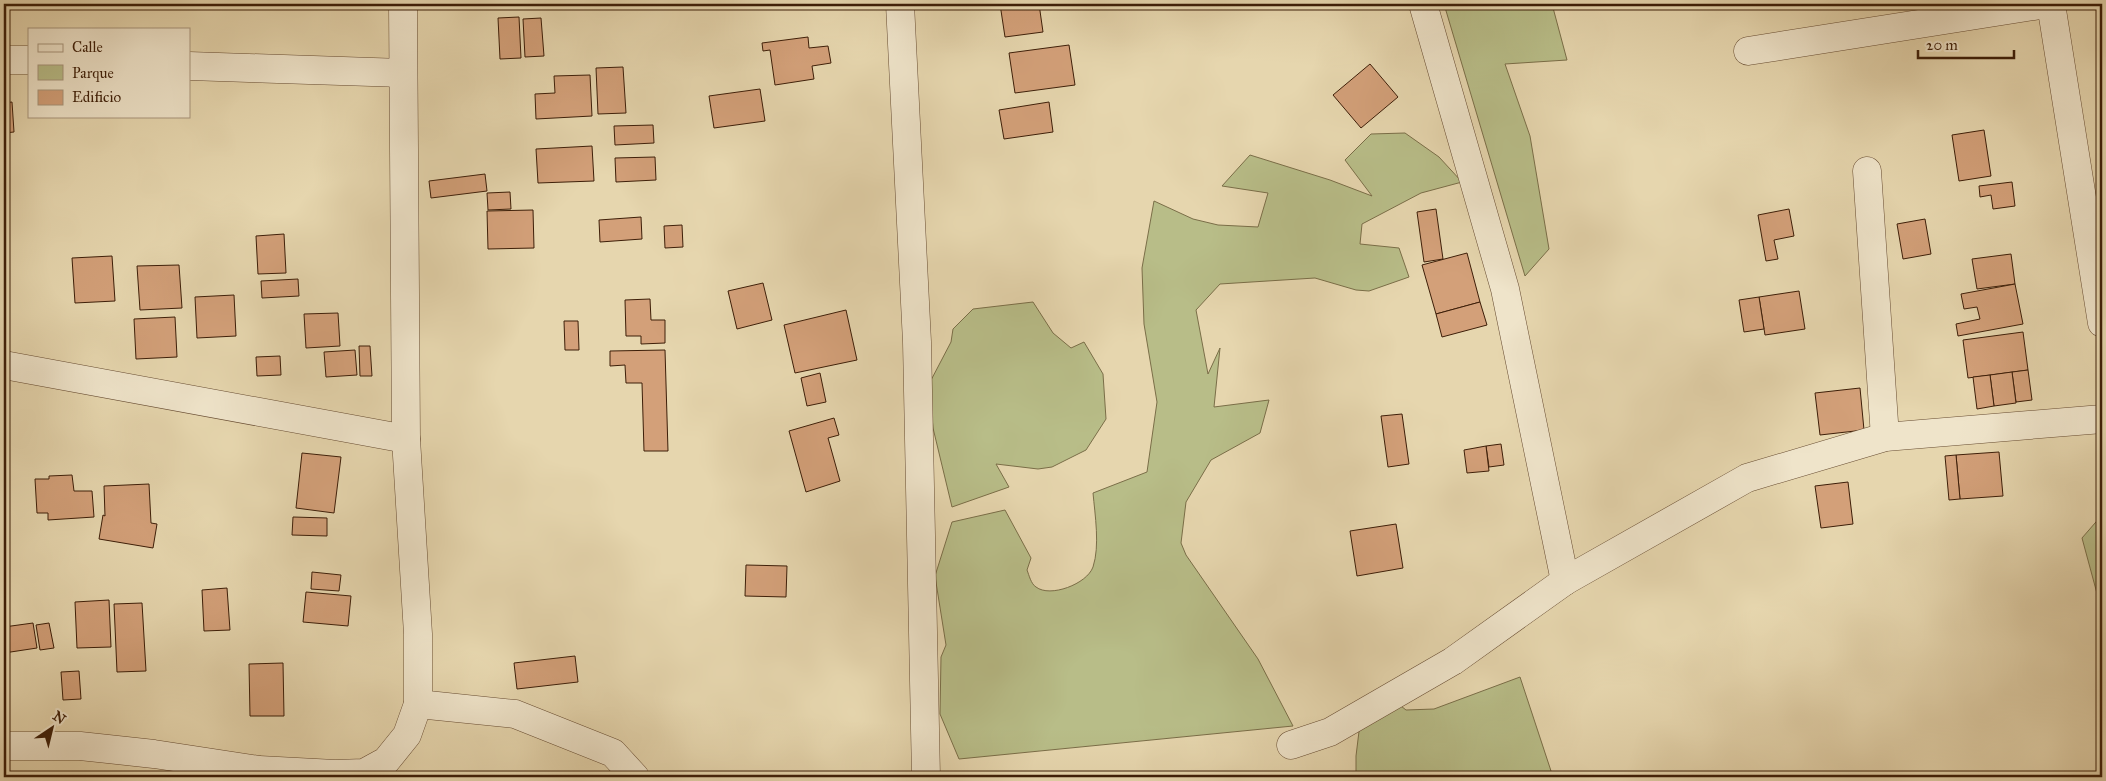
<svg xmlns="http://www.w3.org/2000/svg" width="2106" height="781" viewBox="0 0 2106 781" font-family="'IM FELL Great Primer',serif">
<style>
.green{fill:#b8bd88;stroke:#7a6e48}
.building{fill:#d3a079;stroke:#3d1e08}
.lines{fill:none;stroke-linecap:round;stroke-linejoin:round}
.minor-casing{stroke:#674c32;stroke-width:29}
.minor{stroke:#efe4ca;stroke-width:28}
</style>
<rect width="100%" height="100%" fill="#e6d6ae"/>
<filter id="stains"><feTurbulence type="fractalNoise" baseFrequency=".004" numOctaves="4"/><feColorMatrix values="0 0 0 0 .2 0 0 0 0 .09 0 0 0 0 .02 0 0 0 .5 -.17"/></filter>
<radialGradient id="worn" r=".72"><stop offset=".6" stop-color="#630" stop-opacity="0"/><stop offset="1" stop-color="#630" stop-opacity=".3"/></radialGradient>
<g class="green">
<path d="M1444,4H1552L1567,60L1505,64L1530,136L1549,249L1525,276Z"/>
<path d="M1405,133L1439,157L1462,182L1421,193L1362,224L1360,244L1399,248L1409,277L1369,291L1356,290L1315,278L1220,284L1196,310L1208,374L1220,348L1214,407L1269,400L1260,433L1211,460L1186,502L1181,543L1186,555L1258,659L1293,726L959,759L940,714L941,657L946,645L935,576L952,522L1005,510L1031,558L1027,570C1029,575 1031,584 1036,587C1050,598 1087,584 1093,567C1100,546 1095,515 1093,493L1147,472L1157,402L1144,324L1142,268L1154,201L1193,219L1218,225L1258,227L1268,193L1222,186L1250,155L1330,180L1372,196L1345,160L1371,134Z"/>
<path d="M1033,302L1053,333L1071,348L1084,342L1103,374L1106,419L1086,450L1052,467L1038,469L996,464L1009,487L952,507L933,428L929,384L951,342L953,329L973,309Z"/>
<path d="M2102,515V612L2082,538Z"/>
<path d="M1520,677L1553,777H1356V756L1361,715L1391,698L1406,710L1434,709Z"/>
</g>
<g class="building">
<path d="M1000,4H1039L1043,32L1005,37Z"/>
<path d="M519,17L521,58L500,59L498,18Z"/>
<path d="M541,18L544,56L525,57L523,19Z"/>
<path d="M808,37L809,48L828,46L831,63L812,66L814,79L775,85L770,50L763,51L762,43Z"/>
<path d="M1069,45L1075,85L1015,93L1009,53Z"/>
<path d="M1370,64L1398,97L1361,128L1333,95Z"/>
<path d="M623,67L626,113L598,114L596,68Z"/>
<path d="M590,75L592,116L536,119L535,94L555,93L554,76Z"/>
<path d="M760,89L765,121L714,128L709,96Z"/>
<path d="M12,102L14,132L4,133V103Z"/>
<path d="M1049,102L1053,132L1004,139L999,110Z"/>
<path d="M653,125L654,143L615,145L614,126Z"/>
<path d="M1984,130L1991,176L1959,181L1952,135Z"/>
<path d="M592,146L594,181L538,183L536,149Z"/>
<path d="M655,157L656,180L616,182L615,158Z"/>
<path d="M485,174L487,191L431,198L429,181Z"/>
<path d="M2012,182L2015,206L1993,209L1991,195L1980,197L1979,186Z"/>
<path d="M510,192L511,209L488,210L487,193Z"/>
<path d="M1436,209L1443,259L1424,262L1417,212Z"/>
<path d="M1789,209L1794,236L1774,240L1778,259L1766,261L1758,215Z"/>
<path d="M533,210L534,248L488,249L487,211Z"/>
<path d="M641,217L642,239L600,242L599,220Z"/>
<path d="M1925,219L1931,254L1903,259L1897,224Z"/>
<path d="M682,225L683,247L665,248L664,226Z"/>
<path d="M284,234L286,273L258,274L256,236Z"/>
<path d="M1467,253L1480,302L1436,314L1422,265Z"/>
<path d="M2011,254L2015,284L1977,289L1972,259Z"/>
<path d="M112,256L115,301L75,303L72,258Z"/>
<path d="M179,265L182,308L140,310L137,266Z"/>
<path d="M298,279L299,296L262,298L261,281Z"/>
<path d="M763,283L772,320L737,329L728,291Z"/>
<path d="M2015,284L2023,324L1958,336L1956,324L1980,319L1977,307L1964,309L1961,294Z"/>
<path d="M1799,291L1805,329L1765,335L1759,297Z"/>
<path d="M234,295L236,336L197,338L195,297Z"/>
<path d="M1759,297L1764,329L1744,332L1739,300Z"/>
<path d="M650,299L651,320H665V343L641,344V336H626L625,300Z"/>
<path d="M1480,302L1487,325L1442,337L1436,314Z"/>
<path d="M846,310L857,360L795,373L784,325Z"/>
<path d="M338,313L340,346L306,348L304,314Z"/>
<path d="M175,317L177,357L136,359L134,319Z"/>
<path d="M564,321H578L579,350H565Z"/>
<path d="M2023,332L2028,370L1968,378L1963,340Z"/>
<path d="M359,346H370L372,376H360Z"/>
<path d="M355,350L357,375L326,377L324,352Z"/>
<path d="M665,350L668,451H644L642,383H626L625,365L610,366V351Z"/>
<path d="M280,356L281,375L257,376L256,357Z"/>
<path d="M2028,370L2032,400L2016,402L2012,372Z"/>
<path d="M2012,372L2016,403L1994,406L1990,375Z"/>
<path d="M820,373L826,402L807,406L801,378Z"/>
<path d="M1990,375L1994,406L1977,409L1973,377Z"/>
<path d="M1860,388L1864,430L1820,435L1815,393Z"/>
<path d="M1402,414L1409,464L1388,467L1381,416Z"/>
<path d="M834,418L839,435L828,438L840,481L806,492L789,431Z"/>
<path d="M1501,444L1504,465L1489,467L1486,446Z"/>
<path d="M1486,446L1489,471L1467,473L1464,450Z"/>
<path d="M1999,452L2003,496L1960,499L1956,455Z"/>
<path d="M302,453L341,457L334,513L296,508Z"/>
<path d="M1956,455L1960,499L1949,500L1945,456Z"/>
<path d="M72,475L74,491H92L94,517L48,520V513H37L35,479H49V476Z"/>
<path d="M1848,482L1853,524L1821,528L1815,486Z"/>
<path d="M149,484L151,523L157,524L153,548L99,539L103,515L105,516L104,486Z"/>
<path d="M293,517L327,518V536L292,535Z"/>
<path d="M1396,524L1403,568L1357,576L1350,531Z"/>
<path d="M746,565L787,566L786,597L745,596Z"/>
<path d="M312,572L341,575L339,591L311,589Z"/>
<path d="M227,588L230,630L204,631L202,590Z"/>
<path d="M306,592L351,596L348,626L303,622Z"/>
<path d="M109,600L111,647L77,648L75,602Z"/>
<path d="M142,603L146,671L117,672L114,604Z"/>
<path d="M33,623L37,648L4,653V627Z"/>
<path d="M49,623L54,648L40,650L36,625Z"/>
<path d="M575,656L578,682L517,689L514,663Z"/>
<path d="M283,663L284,716H250L249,664Z"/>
<path d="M79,671L81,699L63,700L61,672Z"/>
</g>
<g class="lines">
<defs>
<g id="minor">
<path d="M900,4L917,342L926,777"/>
<path d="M1423,4L1505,289L1565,581"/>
<path d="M2051,4L2102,323"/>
<path d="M1748,51L2046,4"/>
<path d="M4,60H29"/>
<path d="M189,66L403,73"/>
<path d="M1867,171L1885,437"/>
<path d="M4,365L406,439"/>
<path d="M418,704L515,714L613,753L635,777"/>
<path d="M1291,745L1330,732L1453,661L1565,581L1747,478L1885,437L2102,419"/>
<path d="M4,746H80L154,754L259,770L335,774L364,773L386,761L407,735L418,704V634L406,439L403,4"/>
</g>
</defs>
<use href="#minor" class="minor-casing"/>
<use href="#minor" class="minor"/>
</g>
<rect width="2106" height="781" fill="none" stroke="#e6d6ae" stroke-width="20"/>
<rect x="5" y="5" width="2096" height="771" fill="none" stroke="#3d1e08" stroke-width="2.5"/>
<rect x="10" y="10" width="2086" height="761" fill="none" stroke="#3d1e08"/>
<rect x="28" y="28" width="162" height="90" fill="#efe4ca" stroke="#a8957c"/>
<rect x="38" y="44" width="25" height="8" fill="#efe4ca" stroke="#a8957c"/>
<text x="72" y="52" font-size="15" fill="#3d1e08">Calle</text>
<rect x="38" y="65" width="25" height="15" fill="#b8bd88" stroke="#a8957c"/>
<text x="72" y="78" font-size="15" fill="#3d1e08">Parque</text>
<rect x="38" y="90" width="25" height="15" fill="#d3a079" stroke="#a8957c"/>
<text x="72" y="102" font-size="15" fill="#3d1e08">Edificio</text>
<g transform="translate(52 728) rotate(35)" stroke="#efe4ca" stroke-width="4" paint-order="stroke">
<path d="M0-4L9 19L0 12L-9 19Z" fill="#3d1e08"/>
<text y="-8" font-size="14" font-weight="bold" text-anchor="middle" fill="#3d1e08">N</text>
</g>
<path d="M1918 50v8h96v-8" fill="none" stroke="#3d1e08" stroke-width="2.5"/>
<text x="1926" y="50" font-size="15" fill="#3d1e08" stroke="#efe4ca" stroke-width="4" paint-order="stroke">20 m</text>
<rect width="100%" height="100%" filter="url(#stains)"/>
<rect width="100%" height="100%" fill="url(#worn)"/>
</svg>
